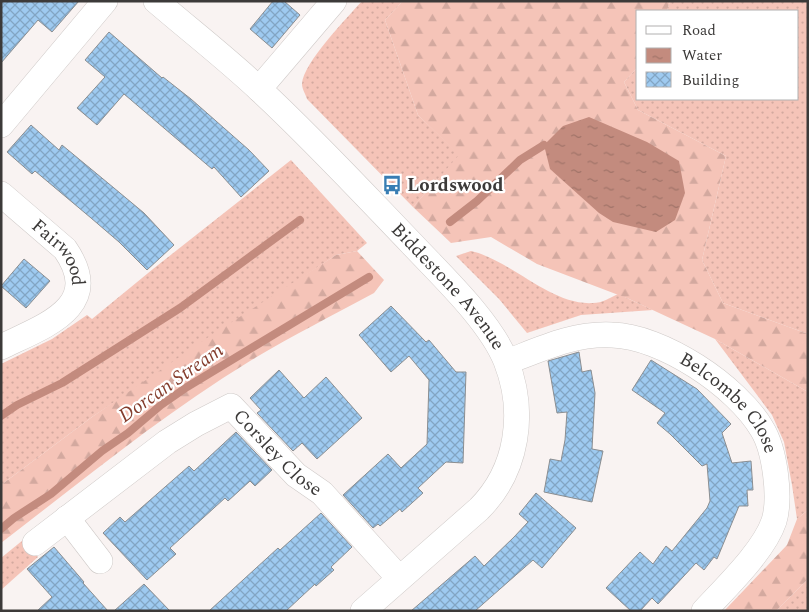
<svg xmlns="http://www.w3.org/2000/svg" width="809" height="612" viewBox="0 0 809 612" font-family="Spectral,serif">
<style>
.grass{fill:url(#grass-dots)}
.forest{fill:url(#forest-firs)}
.water{fill:url(#water-ripples)}
.lines{fill:none;stroke-linecap:round;stroke-linejoin:round}
.stream{stroke:#c38b7e;stroke-width:8}
.building{fill:url(#building-cross-hatch);stroke:#8b8e91}
.minor-casing{stroke:#cfcac8;stroke-width:26}
.minor{stroke:#fff;stroke-width:25}
.labels{text-anchor:middle;dominant-baseline:central;stroke-width:4.5;stroke-linejoin:round;paint-order:stroke}
.poi-label{font-size:19px;font-weight:bold;fill:#3c3a39;stroke:#fff;text-anchor:start}
.street-label{font-size:19px;fill:#3c3a39;stroke:#fff}
.water-label{font-size:20px;font-style:italic;fill:#843d2d;stroke:#fff}
</style>
<defs>
<pattern id="grass-dots" width="8" height="8" patternUnits="userSpaceOnUse" patternTransform="scale(1.25)"><rect width="8" height="8" fill="#f5c4b8"/><path d="M2 2h.1M6 6h.1" fill="none" stroke="#d3a99f" stroke-width="1.8" stroke-linecap="round"/></pattern>
<pattern id="forest-firs" width="22" height="20" patternUnits="userSpaceOnUse" patternTransform="scale(1.25)"><rect width="22" height="20" fill="#f5c4b8"/><path d="M5 1l3.5 6h-7zM16 11l3.5 6h-7z" fill="#d3a99f"/></pattern>
<pattern id="water-ripples" width="26" height="14" patternUnits="userSpaceOnUse" patternTransform="scale(1.25)"><rect width="26" height="14" fill="#c38b7e"/><path d="M2 4q2-2 4 0t4 0M15 11q2-2 4 0t4 0" fill="none" stroke="#a07368"/></pattern>
<pattern id="building-cross-hatch" width="8" height="8" patternUnits="userSpaceOnUse" patternTransform="scale(1.25)"><rect width="8" height="8" fill="#9ecaf0"/><path d="M0 0l8 8M0 8l8-8" fill="none" stroke="#82a5c3"/></pattern>
</defs>
<rect width="100%" height="100%" fill="#f9f3f2"/>
<g class="grass">
<path d="M362,1H403L385,20L418,115L460,155L413,207L307,99C306,95 302,89 302,84C303,63 347,18 362,1Z"/>
<path d="M670,1H808V334L723,303L702,260L726,156L638,110L624,82L638,67V99H798V11H667Z"/>
<path d="M291,160L367,243L357,251L336,255L92,417L1,485V364L52,339L87,315L92,319L153,269Z"/>
<path d="M471,251C511,260 551,306 593,303C602,303 610,298 618,294L653,310L581,315L527,333L499,299L456,256Z"/>
<path d="M715,339L808,392V510L797,519L792,485L784,442L772,415Z"/>
<path d="M23,540L38,557L1,590V558Z"/>
<path d="M808,579V611H776Z"/>
</g>
<g class="forest">
<path d="M403,1H670L667,11H638V67L624,82L638,110L726,156L702,260L723,303L808,334V392L715,339L629,299L537,264L491,237L451,243L413,207L459,155L418,115L385,20Z"/>
<path d="M357,251L384,280L374,293C333,315 290,337 250,361C162,415 83,480 1,543V485L92,417L210,336L336,255Z"/>
<path d="M808,510V579L776,611H724L787,545L797,519Z"/>
</g>
<path class="water" d="M589,117L647,142L679,161L685,193L675,220L656,232L613,222L599,213L550,169L544,145L563,126Z"/>
<g class="lines">
<g class="stream">
<path d="M450,222L477,201L520,160L544,145"/>
<path d="M1,416L17,405L62,383L180,308L300,220"/>
<path d="M1,529L14,518L51,494L102,451L128,433L161,405L187,387L369,277"/>
</g>
</g>
<g class="building">
<path d="M1,1H79L52,32L38,20L1,63Z"/>
<path d="M273,1H284L300,15L272,48L250,29Z"/>
<path d="M109,32L162,78L163,77L191,99L249,150L269,171L241,197L214,167L212,169L124,94L97,125L77,108L105,77L85,60Z"/>
<path d="M31,125L59,150L62,145L114,188L144,213L174,245L147,270L119,242L91,218L35,171L32,174L7,152Z"/>
<path d="M24,259L50,281L26,308L1,286Z"/>
<path d="M391,306L426,342L429,340L456,372H466L463,463L446,462L418,488L423,493L402,512L400,509L380,526L378,524L373,528L343,495L388,454L401,468L427,444L429,380L409,356L391,372L359,335Z"/>
<path d="M579,352L582,372L591,370L595,393L592,449L603,451L592,502L544,492L550,459L561,461L565,440L567,412L557,413L548,361Z"/>
<path d="M651,360L697,389L731,424L722,433L732,463L751,461L753,490H747L748,506H739L717,559L714,557L704,570L696,563L658,604L652,598L640,611H631L606,588L640,552L653,564L666,546L672,551L707,508L710,501L707,464L702,466L670,434L657,423L665,413L632,390Z"/>
<path d="M279,370L304,398L326,377L362,418L317,459L302,443L293,451L257,413L261,410L250,398Z"/>
<path d="M236,432L272,470L255,486L250,481L228,501L225,498L170,548L176,554L147,580L103,533L120,517L125,522L189,466L194,471Z"/>
<path d="M536,493L576,528L542,568L533,560L475,611H411L475,556L484,566L514,537L528,522L519,514Z"/>
<path d="M321,513L352,547L331,567L334,570L316,586L315,584L286,611H209L278,548L280,550Z"/>
<path d="M54,547L84,582L83,583L108,611H37L52,597L27,569Z"/>
<path d="M144,584L170,611H114Z"/>
</g>
<g class="lines">
<defs>
<g id="minor">
<path id="s1" d="M156,1C191,31 227,59 260,90C313,139 362,192 412,244C442,276 490,321 506,361C526,412 518,470 479,509L363,611"/>
<path d="M259,89L334,1"/>
<path d="M1,125L105,1"/>
<path id="s2" d="M1,194L65,249C105,307 44,326 1,347"/>
<path id="s3" d="M507,362C541,349 574,333 612,335C662,336 737,386 762,429C775,450 781,498 774,521C764,551 726,587 704,611"/>
<path d="M67,518L100,561"/>
<path id="s4" d="M35,543L167,442L196,424L231,406L296,475L322,493L399,578"/>
</g>
</defs>
<use href="#minor" class="minor-casing"/>
<use href="#minor" class="minor"/>
</g>
<defs>
<symbol id="bus-bare" viewBox="-9 -9 18 18"><path d="M-5-6H5V4H4V6H2V4H-2V6H-4V4H-5ZM-3.5-4V0h7V-4ZM-3.5 1.2v1.5H-2V1.2ZM2 1.2v1.5H3.5V1.2Z" fill="#387db3" stroke="#fff" stroke-width="2.5" paint-order="stroke"/></symbol>
</defs>
<g fill-rule="evenodd">
<use href="#bus-bare" x="378" y="171" width="28" height="28"/>
</g>
<g class="labels">
<g class="poi-label">
<text x="407" y="185">Lordswood</text>
</g>
<g class="street-label">
<text stroke="none"><textPath href="#s2" startOffset="84">Fairwood</textPath></text>
<text stroke="none"><textPath href="#s1" startOffset="409">Biddestone Avenue</textPath></text>
<text stroke="none"><textPath href="#s3" startOffset="250">Belcombe Close</textPath></text>
<text stroke="none"><textPath href="#s4" startOffset="306">Corsley Close</textPath></text>
</g>
<g class="water-label">
<text transform="translate(171 383) rotate(-35)">Dorcan Stream</text>
</g>
</g>
<rect width="809" height="612" fill="none" stroke="#3c3a39" stroke-width="5"/>
<rect x="636" y="10" width="162" height="90" fill="#ffffff" stroke="#b1b0b0"/>
<rect x="646" y="26" width="25" height="8" fill="#ffffff" stroke="#b1b0b0"/>
<text x="682" y="35" font-size="15" fill="#3c3a39">Road</text>
<rect x="646" y="48" width="25" height="15" fill="url(#water-ripples)" stroke="#b1b0b0"/>
<text x="682" y="60" font-size="15" fill="#3c3a39">Water</text>
<rect x="646" y="72" width="25" height="15" fill="url(#building-cross-hatch)" stroke="#b1b0b0"/>
<text x="682" y="85" font-size="15" fill="#3c3a39">Building</text>
</svg>
